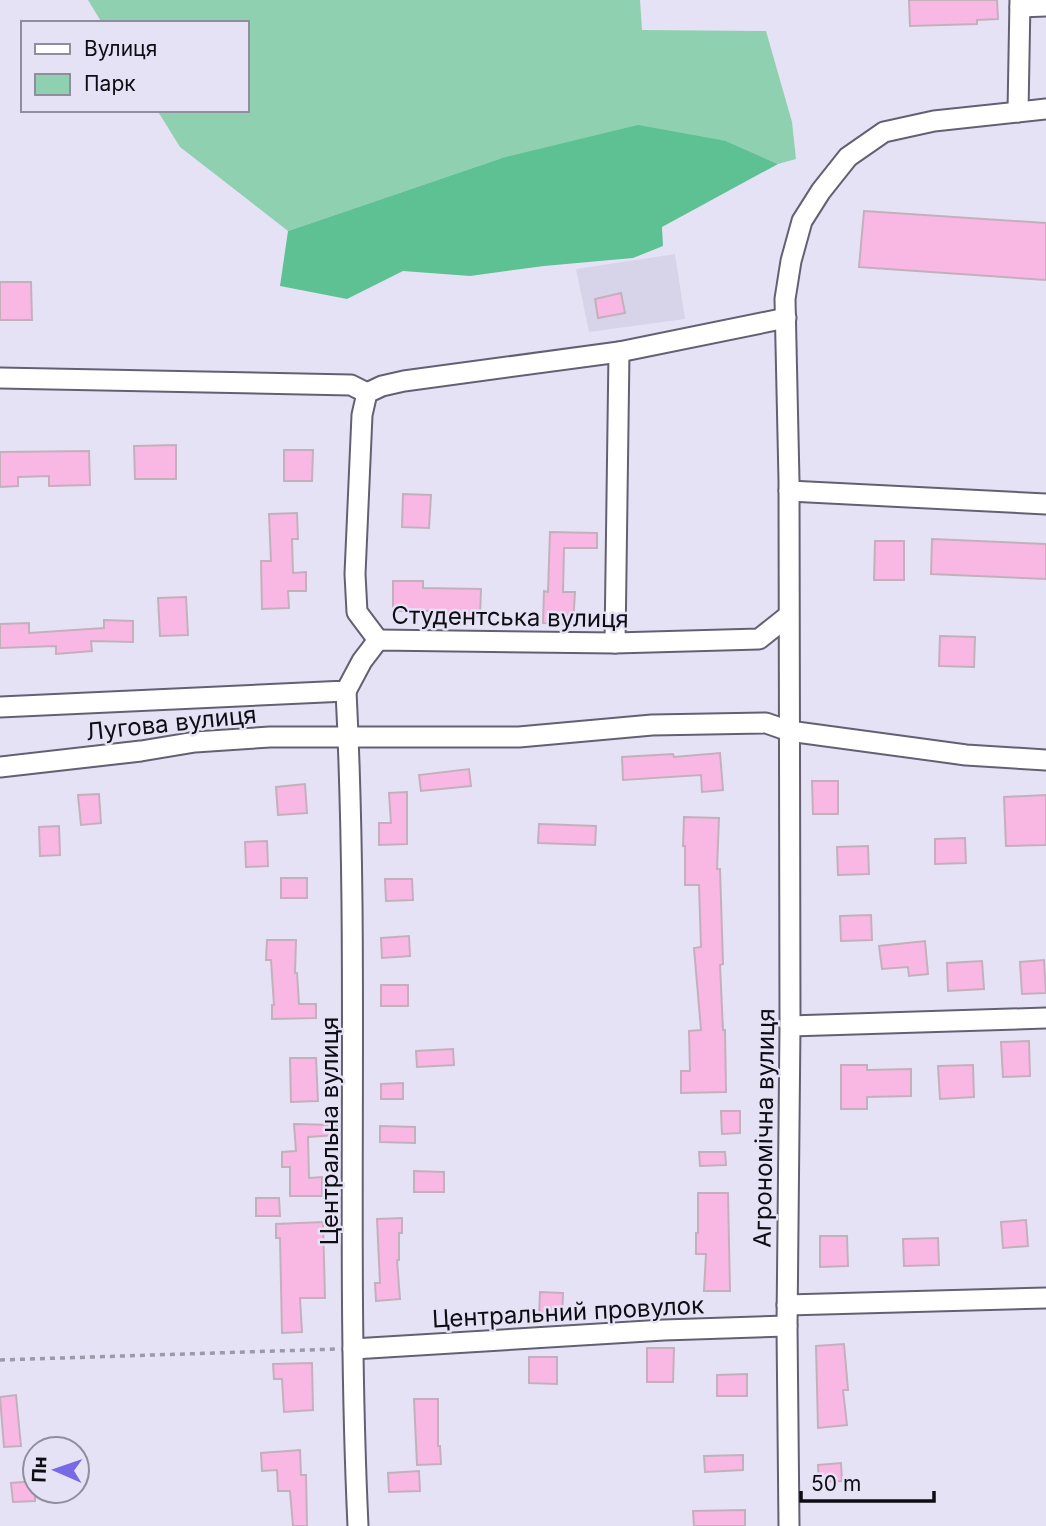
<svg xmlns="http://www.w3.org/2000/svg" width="1046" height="1526" viewBox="0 0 1046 1526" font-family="Inter,sans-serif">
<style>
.industrial{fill:#d7d4ea}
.green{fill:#8ed0af}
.forest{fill:#5dc194}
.building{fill:#f9b8e4;stroke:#c4b0bd;stroke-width:2}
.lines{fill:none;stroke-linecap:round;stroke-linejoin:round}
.minor-casing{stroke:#646072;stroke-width:23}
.path{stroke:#9c99a8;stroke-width:3.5;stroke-dasharray:5 5;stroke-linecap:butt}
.minor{stroke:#fff;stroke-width:19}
.labels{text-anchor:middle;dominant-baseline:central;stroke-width:5;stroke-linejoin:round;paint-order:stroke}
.street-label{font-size:24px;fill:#0f0d14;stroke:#e6e2f6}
</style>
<rect width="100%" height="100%" fill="#e6e2f6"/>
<path class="industrial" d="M675,254L685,319L589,332L576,269Z"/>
<path class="green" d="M88,0H640L642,30L766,31L792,122L796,159L778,164L726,141L502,158L288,231L180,147L157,110H247V23H102Z"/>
<path class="forest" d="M638,125L726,141L778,164L662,227L663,246L633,258L544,266L470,276L403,271L347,299L280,286L288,231L502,158Z"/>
<g class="building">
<path d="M909,0H997L998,19L977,20V24L910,26Z"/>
<path d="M864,211L1046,223V280L859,267Z"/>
<path d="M0,282H31L32,320H0Z"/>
<path d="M621,293L625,313L598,318L595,299Z"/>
<path d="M176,445V479H135L134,446Z"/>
<path d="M284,450H313L312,481H284Z"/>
<path d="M89,451L90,485L49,486V476L18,477V486L0,487V452Z"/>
<path d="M403,494L431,495L429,528L402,527Z"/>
<path d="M297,513L298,539H292L293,573L306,572V591H288L289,608L262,609L261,561H271L269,514Z"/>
<path d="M550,532L597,533V548H564L563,592H575L573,624L543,623L544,591L548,592Z"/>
<path d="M932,539L1046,544V579L931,574Z"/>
<path d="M875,541H904V580H874Z"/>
<path d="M393,581H423V588L481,589L480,616H445V611H393Z"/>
<path d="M186,597L188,635L160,636L158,598Z"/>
<path d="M104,620L133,621V642L91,641L92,651L56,654V646L0,648V624L29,623V633L104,628Z"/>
<path d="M940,636L975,637L974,667L939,666Z"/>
<path d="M720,753L723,790L702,792L701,775L623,780L622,757L673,754L674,757Z"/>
<path d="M469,769L471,786L421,791L419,775Z"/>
<path d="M812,781H838V814H813Z"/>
<path d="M305,784L307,813L278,815L276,787Z"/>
<path d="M407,792V844L379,845V823H391L389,793Z"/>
<path d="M99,794L101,823L81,825L78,795Z"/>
<path d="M1046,795V845L1006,846L1004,797Z"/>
<path d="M684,817L719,818L717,869H720L723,964L720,965L723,1030H725L726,1092L681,1093V1071H690L689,1031L701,1030L694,948L701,947L699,885H685V846H683Z"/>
<path d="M539,824L596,826L595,845L538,843Z"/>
<path d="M59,826L60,855L40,856L39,827Z"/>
<path d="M965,838L966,863L935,864V839Z"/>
<path d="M267,841L268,866L246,867L245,842Z"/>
<path d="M868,846L869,874L838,875L837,847Z"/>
<rect x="281" y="878" width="26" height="20"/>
<path d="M385,879H412L413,900L386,901Z"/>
<path d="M871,915L872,940L841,941L840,916Z"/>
<path d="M409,936L410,956L382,958L381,938Z"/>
<path d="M267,940H296L295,973H297L299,1004H316V1018L272,1019V1005H274L271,960H266Z"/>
<path d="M925,941L928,974L909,976L908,967L882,969L879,946Z"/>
<path d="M1044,960L1046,993L1022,994L1020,962Z"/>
<path d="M982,961L984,989L948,991L947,963Z"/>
<rect x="381" y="985" width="27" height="21"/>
<path d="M1029,1041L1030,1076L1003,1077L1001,1042Z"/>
<path d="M453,1049L454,1065L417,1067L416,1051Z"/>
<path d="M290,1058H316L318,1101L291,1102Z"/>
<path d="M841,1065H867V1070L911,1069V1096L867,1097V1109H841Z"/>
<path d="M973,1065L974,1097L940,1099L938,1066Z"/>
<path d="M403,1083V1099H381V1084Z"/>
<path d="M721,1111H740V1133L722,1134Z"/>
<path d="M294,1124L337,1125V1135L308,1137L309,1178L322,1177V1196H290V1167H282V1152L296,1151Z"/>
<path d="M380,1126L415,1127V1143L380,1142Z"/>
<path d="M699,1152H725L726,1165L700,1166Z"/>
<path d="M414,1171L444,1172V1192H414Z"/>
<path d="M698,1193H728L730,1291H704L706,1254H696V1233H698Z"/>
<path d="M256,1198H279L280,1216H256Z"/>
<path d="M402,1218V1233H399V1260H397L400,1299L376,1301L375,1283H380L377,1219Z"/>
<path d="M1026,1220L1028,1246L1003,1248L1001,1222Z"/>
<path d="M323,1222L325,1298H300L302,1332L282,1333L280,1238H276V1224Z"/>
<path d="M820,1236H847L848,1266L820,1267Z"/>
<path d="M938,1238L939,1265L904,1266L903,1239Z"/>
<path d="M540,1292L563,1293L562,1320L539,1318Z"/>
<path d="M844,1344L848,1390H843L847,1425L818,1428L816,1346Z"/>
<path d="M647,1348H674L673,1382H647Z"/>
<path d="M529,1357H557V1384L529,1383Z"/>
<path d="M312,1363L313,1410L284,1412L282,1379H274L273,1364Z"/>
<path d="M747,1374V1396H717V1375Z"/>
<path d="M16,1395L21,1446L4,1447L0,1397Z"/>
<path d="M414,1399H438V1446H440L441,1464L417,1465Z"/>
<path d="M300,1450L301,1475H306L307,1526H293L290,1491H278L277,1470L262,1471L261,1453Z"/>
<path d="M743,1455V1470L705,1472L704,1456Z"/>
<path d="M841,1463L842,1481L819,1482L818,1465Z"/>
<path d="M419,1471L420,1491L389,1492L388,1473Z"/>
<path d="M35,1481V1501L13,1502L11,1483Z"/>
<path d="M745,1510V1526H694L693,1511Z"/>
</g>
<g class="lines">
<defs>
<g id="minor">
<path d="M1020,7L1046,6"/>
<path d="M1018,112L1020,0"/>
<path d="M0,378L351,385L367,393"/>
<path d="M789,491L1046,504"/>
<path d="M378,640L357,612L355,574L362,415L367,393L382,386L404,381L619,352L786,318"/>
<path d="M615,643L619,352"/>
<path d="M346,691C360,969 345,1248 358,1526"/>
<path d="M0,707L346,691L362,661L378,640L615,643L759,639L788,616"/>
<path d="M0,767L141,751L195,742L270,737H519L652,725L766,723L789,731L966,755L1046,760"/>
<path d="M790,1026L1046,1018"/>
<path d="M787,1305L1046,1298"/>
<path d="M353,1349L664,1330L787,1326"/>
<path d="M789,1526L787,1326L790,1026L789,481L785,299L791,261L802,221L821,191L848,157L884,132L934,121L1046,109"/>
</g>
</defs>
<use href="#minor" class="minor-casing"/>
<path class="path" d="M0,1360L337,1349"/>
<use href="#minor" class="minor"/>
</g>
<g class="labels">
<g class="street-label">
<text transform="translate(510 617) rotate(1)">Студентська вулиця</text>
<text transform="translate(171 723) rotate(-6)">Лугова вулиця</text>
<text transform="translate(764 1128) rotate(-89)">Агрономічна вулиця</text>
<text transform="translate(329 1131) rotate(-90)">Центральна вулиця</text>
<text transform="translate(568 1312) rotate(-3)">Центральний провулок</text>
</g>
</g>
<rect x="21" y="21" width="228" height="91" fill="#e6e2f6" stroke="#908d9c" stroke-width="2"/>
<rect x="35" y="44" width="35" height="10" fill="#ffffff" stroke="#908d9c" stroke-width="2"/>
<text x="84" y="56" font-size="21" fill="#0f0d14">Вулиця</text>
<rect x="35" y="74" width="35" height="21" fill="#8ed0af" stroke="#908d9c" stroke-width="2"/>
<text x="84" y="91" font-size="21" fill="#0f0d14">Парк</text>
<g transform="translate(56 1470) rotate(272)"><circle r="33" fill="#e6e2f6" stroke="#908d9c" stroke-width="2"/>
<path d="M0-5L12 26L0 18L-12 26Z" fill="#786ae5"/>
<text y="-10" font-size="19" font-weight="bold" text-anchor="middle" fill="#0f0d14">Пн</text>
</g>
<path d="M801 1491v10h133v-10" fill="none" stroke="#0f0d14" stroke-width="3.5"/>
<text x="811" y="1491" font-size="21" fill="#0f0d14" stroke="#e6e2f6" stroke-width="5" paint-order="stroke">50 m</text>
</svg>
